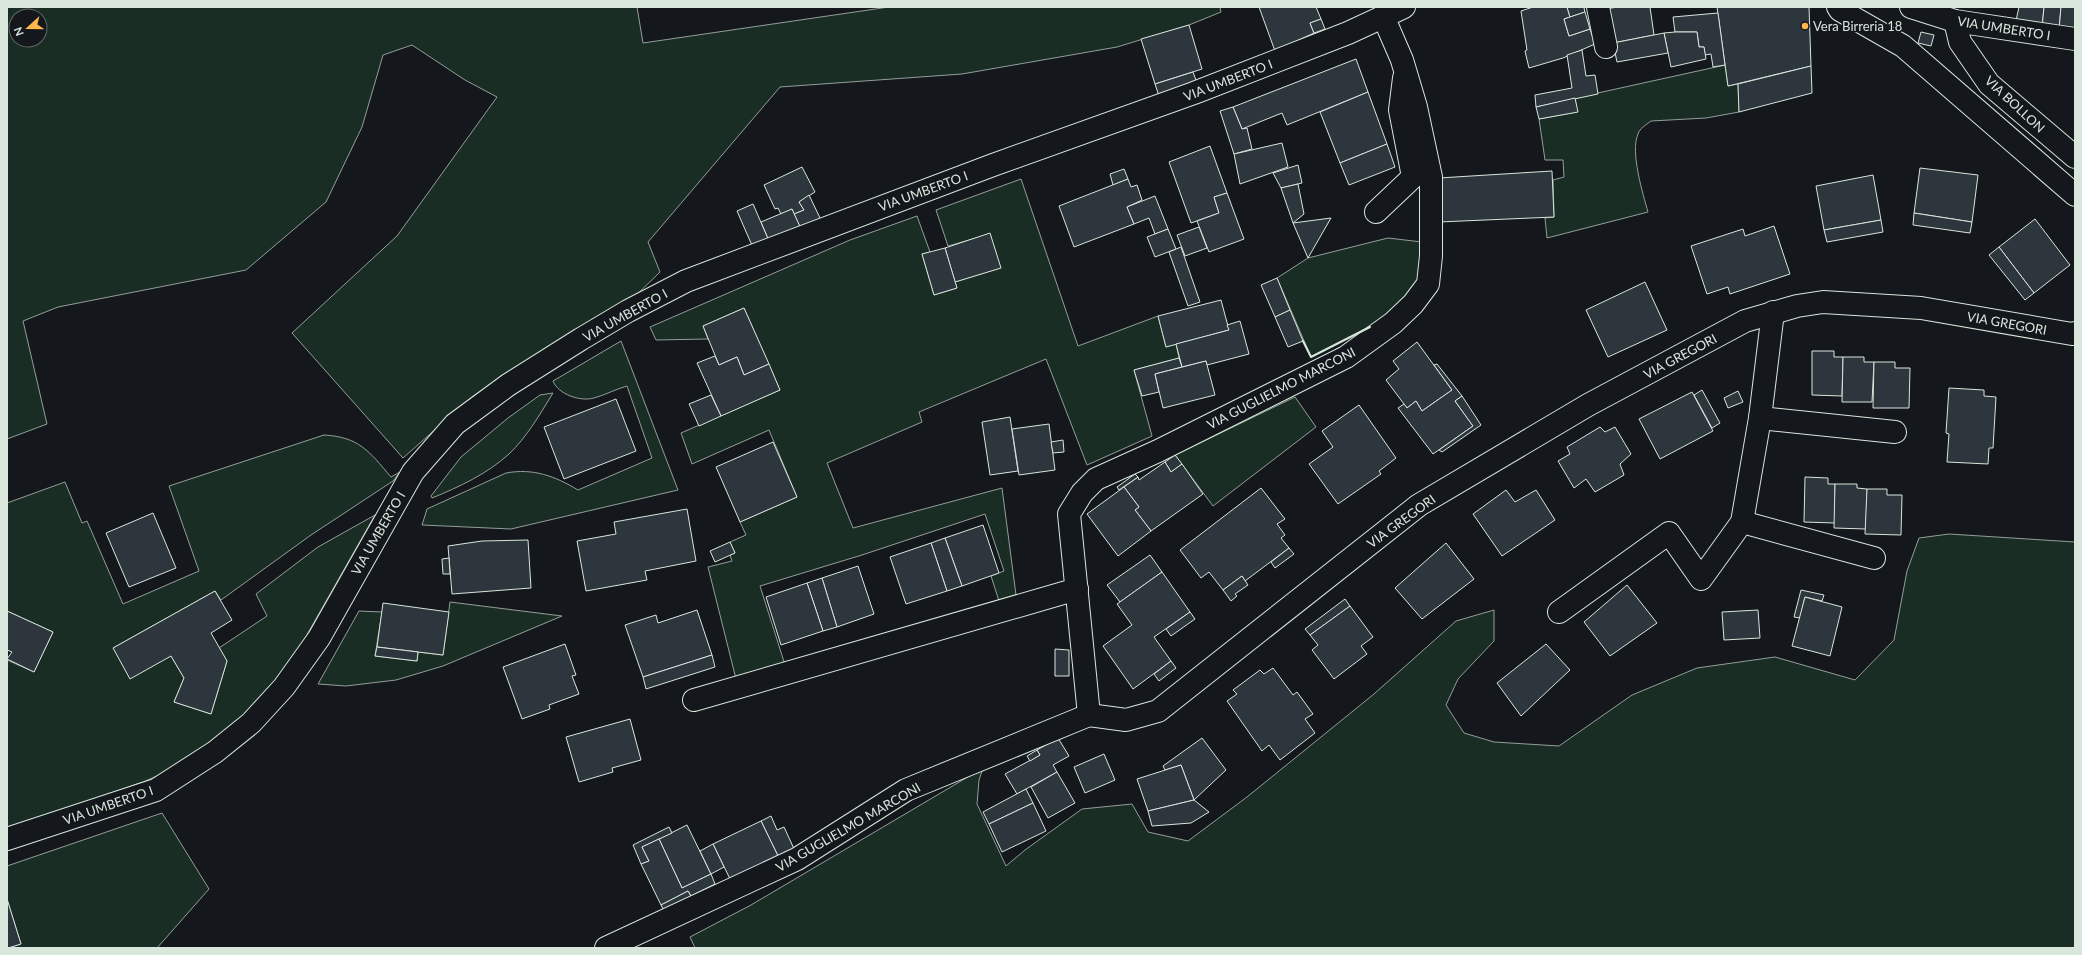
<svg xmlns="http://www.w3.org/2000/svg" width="2082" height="955" viewBox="0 0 2082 955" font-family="Lato,sans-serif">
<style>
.green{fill:#1a2d24;stroke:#939e99;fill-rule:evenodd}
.building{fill:#2c363c;stroke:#d8e6dc}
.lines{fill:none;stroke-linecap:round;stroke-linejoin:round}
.minor-casing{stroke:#d8e6dc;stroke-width:24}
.major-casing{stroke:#d8e6dc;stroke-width:24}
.minor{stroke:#14181c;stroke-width:22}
.major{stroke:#14181c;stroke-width:22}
.wall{stroke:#d8e6dc;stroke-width:2}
.poi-dot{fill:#ffb74d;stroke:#14181c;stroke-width:1.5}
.labels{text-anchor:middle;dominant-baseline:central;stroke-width:3;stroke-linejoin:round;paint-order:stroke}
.poi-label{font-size:13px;fill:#d8e6dc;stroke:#14181c;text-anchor:start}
.street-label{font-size:13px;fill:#d8e6dc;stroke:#14181c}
</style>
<rect width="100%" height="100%" fill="#14181c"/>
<g class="green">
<path d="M7,7H637L643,43L889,7H1220L1221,12L1189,25L1117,47L962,74L780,87L648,242L660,272L626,305L473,396L403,458L292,333L397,236L497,97L465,80L412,45L383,55L362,127L326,202L246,270L58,307L23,321L47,424L7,439ZM16,16H40V40H16Z"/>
<path d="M1725,65L1728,86L1738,84L1739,112L1706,118L1651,121C1646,125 1640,128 1638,134C1630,152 1643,194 1648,212L1547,238L1545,218L1554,217L1553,180L1564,177L1563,160H1545L1539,119L1577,112L1575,98Z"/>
<path d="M1021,179L1078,346L1158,316L1166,347L1176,344L1179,358L1134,370L1152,436L1087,465L1046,359L919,412L922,422L827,463L853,528L1002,488L1016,595L999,601L991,576L1004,571L985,514L862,555L760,586L786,668L737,683L708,567L732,561L730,555L735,553L730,542L746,535L740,522L797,497L769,430L692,464L681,433L780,390L744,308L703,326L708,339L656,340L650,327L850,240L917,216L930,252L922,254L934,295L957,288L955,282L1000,268L990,234L948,246L936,210Z"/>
<path d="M1388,238L1422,242C1421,254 1422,267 1419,279C1411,312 1340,341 1311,357L1277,278L1308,258Z"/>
<path d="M621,341L678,490L511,529L422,525L427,509L506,473C533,468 555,476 578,490L652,458L627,386C616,389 605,395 594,398C580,402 558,394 553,381Z"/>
<path d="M553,393C540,414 527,437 509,454C487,474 459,487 432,498L431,496L461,457L508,418L540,395Z"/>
<path d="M1295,397L1316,427L1213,506L1175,455Z"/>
<path d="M324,435C359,437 369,451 391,477L400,472L393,481L311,535L221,600L215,591L113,648L171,656L184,678L174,702L211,714L227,661L219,648L267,616L256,594L318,547L375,515L296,654L237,729L175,768L143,782L7,829V660L34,672L53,632L7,611V503L65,482L82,523L87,521L123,604L199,571L169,486Z"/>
<path d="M1949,534L2075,542V948H695L690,937L751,905L983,768L979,780L977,804L1006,866L1025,850L1082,809L1132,804L1148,832L1188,841L1247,797L1374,694L1456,621L1494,610V641L1458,679L1446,705L1464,733L1494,742L1559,746L1632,695L1697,668L1775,657L1855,680L1894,640L1907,571L1919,538Z"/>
<path d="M450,602L562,616L443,666L396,680L346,686L318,684L359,611L382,612L375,656L417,661L418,652L443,655Z"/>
<path d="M162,813L209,889L157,948H8L21,944L7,899V866Z"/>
</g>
<g class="building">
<path d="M1259,7H1316L1321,19L1310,23L1314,33L1275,51Z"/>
<path d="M1533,7H1567L1570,17L1564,19L1569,36L1590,29L1595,44L1563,58L1529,68L1525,51L1527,50L1521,11Z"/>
<path d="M1567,7H1587L1584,8L1585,12L1570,17Z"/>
<path d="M1618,7H1650L1654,35L1613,43L1605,9Z"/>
<path d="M1717,7H1809L1811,66L1728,86Z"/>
<path d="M2019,7H2044L2042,28L2015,25Z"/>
<path d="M2044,7H2061L2059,30L2042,28Z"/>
<path d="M2061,7H2075V31L2059,30Z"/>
<path d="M1585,12L1590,29L1569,36L1564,19Z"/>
<path d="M1718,13L1725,65L1713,67L1711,54L1705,55L1704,47H1699L1697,32H1675L1673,17Z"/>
<path d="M1321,19L1325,29L1314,33L1310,23Z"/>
<path d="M1189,25L1202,69L1155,84L1141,39Z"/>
<path d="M1675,32H1697L1699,47H1704L1706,59L1671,67L1664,33Z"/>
<path d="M1921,32L1934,35L1931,46L1918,43Z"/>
<path d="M1664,33L1668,53L1617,62L1613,43Z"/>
<path d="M1582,50L1586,76L1595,75L1598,94L1536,107L1535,95L1572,88L1567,55Z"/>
<path d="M1356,59L1368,92L1287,125L1282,113L1242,129L1233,107Z"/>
<path d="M1811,66L1812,93L1739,112L1738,84Z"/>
<path d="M1193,72L1200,91L1161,102L1155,84Z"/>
<path d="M1368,92L1387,144L1340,163L1320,112Z"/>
<path d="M1575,98L1578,112L1539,119L1536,107Z"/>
<path d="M1233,107L1242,129L1247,128L1252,149L1234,154L1220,111Z"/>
<path d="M1282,143L1288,167L1240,184L1234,154Z"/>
<path d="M1387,144L1395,167L1349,185L1340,163Z"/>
<path d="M1210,146L1227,193L1214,197L1219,213L1191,223L1169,162Z"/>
<path d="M1298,165L1302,183L1281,188L1273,173Z"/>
<path d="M802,167L815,192L799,202L804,210L794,214L792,209L781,214L778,208L775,209L764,185Z"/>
<path d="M1920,168L1978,175L1972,222L1914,213Z"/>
<path d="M1124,169L1128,179L1113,185L1110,174Z"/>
<path d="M1552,171L1554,217L1439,222V178Z"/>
<path d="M1873,175L1881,220L1824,230L1816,186Z"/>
<path d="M1128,179L1131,187L1137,185L1142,200L1127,207L1134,224L1074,247L1059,206Z"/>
<path d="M1298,184L1304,214L1293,223L1281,188Z"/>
<path d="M1227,193L1244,239L1209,252L1197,221L1219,213L1214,197Z"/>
<path d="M809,195L821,220L801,229L794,214L804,210L799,202Z"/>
<path d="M1155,196L1168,229L1155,234L1149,218L1134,224L1127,207Z"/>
<path d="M753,204L770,243L754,250L737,211Z"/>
<path d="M792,209L801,229L770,243L761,222Z"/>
<path d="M1914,213L1972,222L1970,233L1913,225Z"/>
<path d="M1331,218L1308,258L1293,223Z"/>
<path d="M2035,219L2070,265L2034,293L1999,247Z"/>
<path d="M1881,220L1883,232L1827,242L1824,230Z"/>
<path d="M1774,226L1790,274L1730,294L1728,287L1707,294L1691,246L1743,229L1745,236Z"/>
<path d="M1199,227L1207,248L1185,256L1177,235Z"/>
<path d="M1168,229L1176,249L1155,257L1147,237Z"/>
<path d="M990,233L1001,268L955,282L945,248Z"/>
<path d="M1181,247L1200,302L1188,306L1169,252Z"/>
<path d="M1999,247L2034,293L2025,300L1989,255Z"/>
<path d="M945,248L957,288L934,295L922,254Z"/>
<path d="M1277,278L1290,310L1275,317L1261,285Z"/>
<path d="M1645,282L1667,330L1608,357L1586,310Z"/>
<path d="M1221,300L1229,330L1166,347L1158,316Z"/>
<path d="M744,308L769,364L744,375L737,357L719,365L703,326Z"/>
<path d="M1290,310L1303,341L1288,347L1275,317Z"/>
<path d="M1240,321L1249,354L1207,365L1206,361L1182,367L1176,344L1229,330L1227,325Z"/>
<path d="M1417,342L1452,390L1422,411L1416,401L1407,408L1386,380L1399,369L1393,361Z"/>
<path d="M1812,351H1834V357H1843L1842,396L1812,395Z"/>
<path d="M715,356L719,365L737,357L744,375L769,364L780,390L721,416L697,363Z"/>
<path d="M1843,357H1864V362H1874L1872,402H1842Z"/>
<path d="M1179,358L1182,367L1155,374L1159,392L1142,396L1134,370Z"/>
<path d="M1206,361L1215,395L1163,408L1155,374Z"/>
<path d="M1874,362H1895V368H1910L1909,408H1873Z"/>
<path d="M1437,364L1462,396L1455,401L1473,426L1433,454L1398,408L1404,404L1407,408L1416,401L1422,411L1452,390L1434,365Z"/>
<path d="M1949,388L1984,390V396L1996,397L1993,448H1989L1988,464L1947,462L1949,434L1946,433Z"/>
<path d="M1702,390L1720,423L1712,428L1694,395Z"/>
<path d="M1738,391L1743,402L1728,408L1724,398Z"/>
<path d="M1692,392L1713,431L1660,459L1639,419Z"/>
<path d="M711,395L721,416L699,426L689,404Z"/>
<path d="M1462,396L1481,425L1442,452L1439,450L1473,426L1455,401Z"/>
<path d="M616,399L636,451L564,479L544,427Z"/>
<path d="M1359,405L1396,458L1379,471L1381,474L1338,504L1309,464L1333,447L1322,431Z"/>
<path d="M1010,417L1018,471L990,475L982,422Z"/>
<path d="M1049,424L1055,470L1019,475L1012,429Z"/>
<path d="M1600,427L1605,432L1615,427L1631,454L1620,464L1624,475L1595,492L1586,479L1574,488L1558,461L1570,454L1567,447Z"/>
<path d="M1063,440L1064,452L1053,453L1051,442Z"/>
<path d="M773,442L797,497L740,522L716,467Z"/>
<path d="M1175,455L1182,464L1171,472L1165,462Z"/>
<path d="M1165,462L1171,472L1182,464L1203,494L1151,531L1135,510L1139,507L1124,487L1138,477L1139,480Z"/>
<path d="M1135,474L1138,477L1119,490L1117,487Z"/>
<path d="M1805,477L1828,478V484H1835V523L1804,522Z"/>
<path d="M1835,484H1857V488L1867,489L1866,529L1834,528Z"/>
<path d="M1124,487L1139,507L1135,510L1151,531L1118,556L1087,514Z"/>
<path d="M1261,488L1285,519L1277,524L1285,535L1281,538L1289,548L1245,581L1242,576L1223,590L1209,572L1201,578L1180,550Z"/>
<path d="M1867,489H1887V495H1902L1901,535L1865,534Z"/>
<path d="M1506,490L1515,502L1536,490L1555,520L1502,556L1473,514Z"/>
<path d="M687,509L696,561L645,571L647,580L586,591L577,541L616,534L614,522Z"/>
<path d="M153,513L176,568L129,587L106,533Z"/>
<path d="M983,525L999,573L962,586L945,538Z"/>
<path d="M945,538L962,586L947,591L931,543Z"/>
<path d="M528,540L531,588L452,594L448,546L482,541Z"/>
<path d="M730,542L735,553L715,562L710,551Z"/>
<path d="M931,543L947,591L906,604L890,557Z"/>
<path d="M1446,543L1474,579L1422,619L1395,588Z"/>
<path d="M1289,548L1294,554L1275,568L1271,562Z"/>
<path d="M1150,555L1162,572L1120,602L1107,585Z"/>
<path d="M449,558L450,574H443L442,559Z"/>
<path d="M858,566L874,614L837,627L822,578Z"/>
<path d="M1162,572L1190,612L1154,637L1171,661L1133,689L1103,646L1132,625L1117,604Z"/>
<path d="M1242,576L1248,585L1235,594L1237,596L1231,601L1223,590Z"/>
<path d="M822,578L837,627L823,631L807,583Z"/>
<path d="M807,583L823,631L781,645L766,597Z"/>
<path d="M1627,585L1657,623L1610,656L1584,622Z"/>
<path d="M1801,590L1824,595L1822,601L1805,597L1800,618L1794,617Z"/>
<path d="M215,591L232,620L211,633L227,661L211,714L174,702L184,678L171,656L130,679L113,648Z"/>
<path d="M1805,597L1842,607L1830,656L1792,646Z"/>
<path d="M1345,599L1350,606L1310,635L1305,629Z"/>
<path d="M383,603L449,612L443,655L377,647Z"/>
<path d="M1350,606L1373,637L1361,646L1367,654L1334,679L1312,650L1318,645L1310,635Z"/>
<path d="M697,610L712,655L643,677L625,625L656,615L658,623Z"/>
<path d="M1758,610L1760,638L1724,640L1722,612Z"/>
<path d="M7,611L53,632L34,672L7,659L12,652L7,650Z"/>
<path d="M1190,612L1195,619L1171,636L1166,629Z"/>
<path d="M565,644L576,675L572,676L579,694L549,705L550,709L522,719L503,667Z"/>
<path d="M1546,644L1570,670L1521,716L1497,683Z"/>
<path d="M377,647L418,652L417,661L375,656Z"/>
<path d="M1055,649L1069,650V676H1055Z"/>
<path d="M712,655L715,667L646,689L643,677Z"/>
<path d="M1171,661L1176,668L1159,681L1154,674Z"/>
<path d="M1273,668L1293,695L1297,692L1313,714L1305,719L1315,733L1280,760L1269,745L1262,751L1227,701L1237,694L1233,690L1260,670L1264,674Z"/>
<path d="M630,719L641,760L612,768L613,772L579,782L566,737Z"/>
<path d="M1058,738L1069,756L1053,765L1057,772L1017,794L1005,774L1040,755L1037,750Z"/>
<path d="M1202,738L1226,770L1194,800L1181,765L1165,770L1163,766Z"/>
<path d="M1037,750L1040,755L1030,761L1027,756Z"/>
<path d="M1104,754L1115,780L1085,793L1074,767Z"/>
<path d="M1181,765L1194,800L1148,811L1137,779Z"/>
<path d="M1057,772L1075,803L1048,818L1031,787Z"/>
<path d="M1026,789L1033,803L989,824L983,812Z"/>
<path d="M1194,800L1209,812L1191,823L1152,826L1148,811Z"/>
<path d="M1033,803L1046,831L1002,852L989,824Z"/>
<path d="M771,816L777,830L784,827L795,851L779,858L761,821Z"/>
<path d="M761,821L779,858L732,883L713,844Z"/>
<path d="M687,825L711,874L682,888L659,839Z"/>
<path d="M669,827L672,833L642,847L649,861L641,864L633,845Z"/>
<path d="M659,839L682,888L711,874L715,884L691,896L688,891L661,905L641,864L649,861L642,847Z"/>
<path d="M713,844L724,867L711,874L700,851Z"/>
<path d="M688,891L693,900L665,913L661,905Z"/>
<path d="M7,899L21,944L8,948H7Z"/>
</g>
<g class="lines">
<defs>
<g id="minor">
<path d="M1598,7L1606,47"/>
<path d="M1838,7L1840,10L1903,46L2075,195"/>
<path d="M1955,21L1960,42L1989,84L2075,157"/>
<path d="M1376,212L1413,177L1400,110L1404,78"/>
<path d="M1760,418L1895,432"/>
<path d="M1742,522L1874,558"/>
<path d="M1559,612L1669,533L1701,579L1742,522L1760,418L1773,312"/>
<path d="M694,700L1077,589"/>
<path d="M1089,715L1126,720L1158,711L1419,505L1588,405L1745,321L1797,306L1823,302L1921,308L2072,334L2075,333"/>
<path d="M1089,715L1069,514L1082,493L1096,479L1158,451L1346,357L1393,323L1413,304L1428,284L1431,256V177L1416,107L1402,60L1383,16"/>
<path d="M606,948L797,859L906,790L1089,715"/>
</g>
<g id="major">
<path d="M1911,7L1955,21L2075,39"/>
<path d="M7,839L156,790L215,752L251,723L284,687L319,638L413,472L455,424L508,385L581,339L628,311L686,281L993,165L1194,93L1348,33L1404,7"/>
</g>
</defs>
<use href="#minor" class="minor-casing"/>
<use href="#major" class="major-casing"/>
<use href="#minor" class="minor"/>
<use href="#major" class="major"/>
<path class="wall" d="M1303,341L1311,357L1370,327"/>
</g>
<circle class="poi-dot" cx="1805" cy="26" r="4"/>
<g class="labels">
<g class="poi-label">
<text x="1813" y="26">Vera Birreria 18</text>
</g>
<g class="street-label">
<text transform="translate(2004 28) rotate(9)">VIA UMBERTO I</text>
<text transform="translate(1228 80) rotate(-21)">VIA UMBERTO I</text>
<text transform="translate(2015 104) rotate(43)">VIA BOLLON</text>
<text transform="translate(923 191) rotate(-20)">VIA UMBERTO I</text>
<text transform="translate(625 315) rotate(-29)">VIA UMBERTO I</text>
<text transform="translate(2007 323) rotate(10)">VIA GREGORI</text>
<text transform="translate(1680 356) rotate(-28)">VIA GREGORI</text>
<text transform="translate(1281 388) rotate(-27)">VIA GUGLIELMO MARCONI</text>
<text transform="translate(1401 521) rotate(-36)">VIA GREGORI</text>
<text transform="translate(378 533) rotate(-60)">VIA UMBERTO I</text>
<text transform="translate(108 805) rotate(-19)">VIA UMBERTO I</text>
<text transform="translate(848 827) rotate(-30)">VIA GUGLIELMO MARCONI</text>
</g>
</g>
<rect width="2082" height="955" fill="none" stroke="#d8e6dc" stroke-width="16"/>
<g transform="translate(28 28) rotate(249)"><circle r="19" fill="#14181c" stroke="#626a69"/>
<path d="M0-3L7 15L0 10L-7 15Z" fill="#ffb74d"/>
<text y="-6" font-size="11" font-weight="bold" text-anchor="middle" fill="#d8e6dc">N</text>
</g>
</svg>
